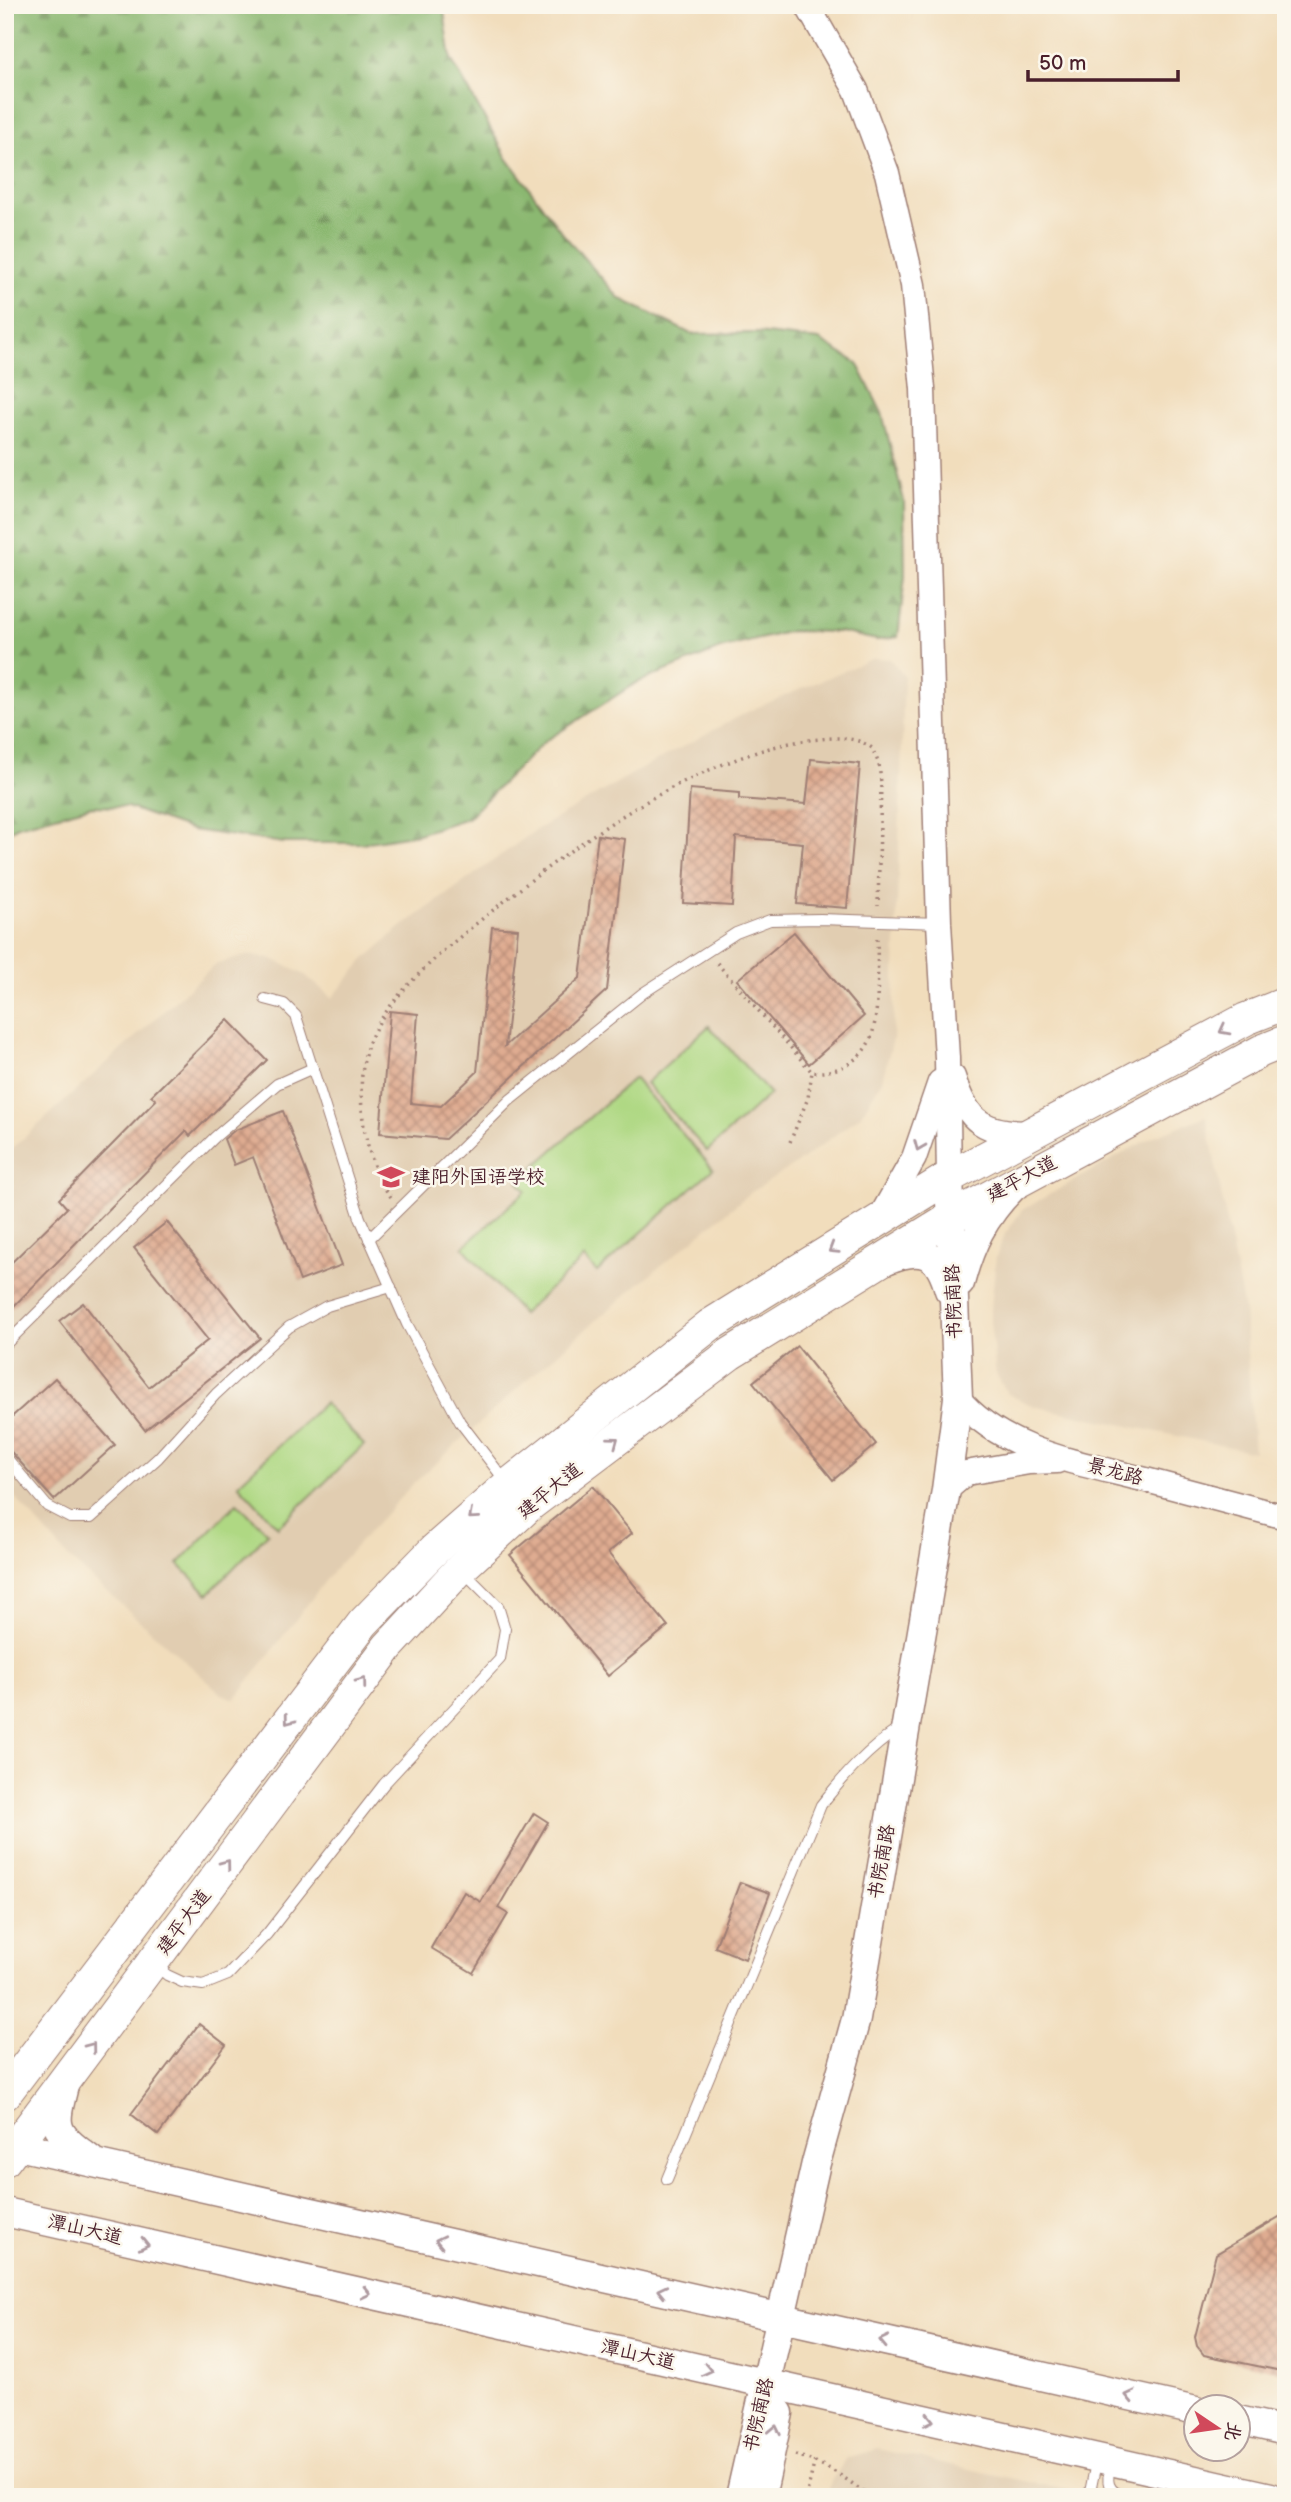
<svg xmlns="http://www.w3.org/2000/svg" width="1291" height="2502" viewBox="0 0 1291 2502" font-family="'Balsamiq Sans','LXGW WenKai TC',sans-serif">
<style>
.built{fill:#e1cdb1}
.forest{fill:url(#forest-firs);stroke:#6a6c4e;stroke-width:2}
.pitch{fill:#afd883;stroke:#7c7c57;stroke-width:2}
.building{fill:url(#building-cross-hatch)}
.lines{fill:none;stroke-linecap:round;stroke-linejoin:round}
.service-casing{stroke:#9e7e74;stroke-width:12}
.tertiary-casing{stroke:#9e7e74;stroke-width:27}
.secondary-casing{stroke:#9e7e74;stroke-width:31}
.primary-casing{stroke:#9e7e74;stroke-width:34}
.path{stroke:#9e7e74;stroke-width:3.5;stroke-dasharray:2 5;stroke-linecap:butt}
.service{stroke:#fff;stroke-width:10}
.tertiary{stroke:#fff;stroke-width:24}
.secondary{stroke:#fff;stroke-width:28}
.primary{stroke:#fff;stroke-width:32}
.oneway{stroke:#ae9aa0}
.labels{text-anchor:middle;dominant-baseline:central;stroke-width:5;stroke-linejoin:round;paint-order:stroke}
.poi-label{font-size:19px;fill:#4a1f2b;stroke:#fbf7ec;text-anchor:start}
.street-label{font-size:19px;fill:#4a1f2b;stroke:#fbf7ec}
</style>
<defs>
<pattern id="forest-firs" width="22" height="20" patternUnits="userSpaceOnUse" patternTransform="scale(1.75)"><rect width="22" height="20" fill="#8bb871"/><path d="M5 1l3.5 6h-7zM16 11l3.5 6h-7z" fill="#74955d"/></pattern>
<pattern id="building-cross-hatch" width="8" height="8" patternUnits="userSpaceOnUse" patternTransform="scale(1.75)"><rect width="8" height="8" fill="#dfac91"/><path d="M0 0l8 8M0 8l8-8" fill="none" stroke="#b78b77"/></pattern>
</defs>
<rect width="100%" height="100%" fill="#fbf7ec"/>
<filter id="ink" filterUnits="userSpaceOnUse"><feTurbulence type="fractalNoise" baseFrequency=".0143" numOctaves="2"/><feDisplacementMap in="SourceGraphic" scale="14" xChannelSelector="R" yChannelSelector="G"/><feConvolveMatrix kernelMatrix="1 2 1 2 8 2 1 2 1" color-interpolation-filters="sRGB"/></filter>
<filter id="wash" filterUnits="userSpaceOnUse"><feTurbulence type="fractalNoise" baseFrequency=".00686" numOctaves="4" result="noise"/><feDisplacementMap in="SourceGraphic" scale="28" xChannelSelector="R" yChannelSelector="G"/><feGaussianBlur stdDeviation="1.57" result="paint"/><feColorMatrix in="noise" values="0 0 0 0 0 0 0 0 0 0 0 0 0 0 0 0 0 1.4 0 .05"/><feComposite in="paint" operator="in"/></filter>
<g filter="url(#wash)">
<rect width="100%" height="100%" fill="#f1ddbc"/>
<g class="built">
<path d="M874,658L890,659L904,676L893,1039L882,1080L860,1116L802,1160L750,1193L629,1292L521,1385L411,1486L332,1572L235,1699L222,1694L70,1559L5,1486V1155L216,964L248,955L273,959L305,975L332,998L364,960L400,928L536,830L632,774L749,711Z"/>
<path d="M1206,1116L1244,1310L1254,1452L1033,1406L1008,1394L996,1374L990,1320L996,1257L1005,1234L1022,1210L1152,1137Z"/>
<path d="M877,2449L1098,2497H827L831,2481L847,2458Z"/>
</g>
<path class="forest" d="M5,5H443L451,59L507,158L563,234L619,298L691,334L757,333L819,340L857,363L882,413L904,501L905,576L898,637L877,640L840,632L791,631L720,649L636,683L544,742L467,818L418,834L362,843H284L192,830L127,807L92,806L18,826L5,833Z"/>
<g class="pitch">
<path d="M709,1026L770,1094L707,1151L646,1083Z"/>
<path d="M634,1078L713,1169L597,1272L584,1258L522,1314L463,1247L526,1191L518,1181Z"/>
<path d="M324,1403L364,1445L278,1527L238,1484Z"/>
<path d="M237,1503L268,1533L208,1594L178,1564Z"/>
</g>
<g id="blocks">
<g class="building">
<path d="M811,759L860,764L847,908L797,904L803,843L736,837L732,906L683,903L690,789L739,793V799L806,804Z"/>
<path d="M598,835L625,839L607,990L445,1139L380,1133L390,1011L418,1014L411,1103L441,1106L477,1072L492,927L518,929L505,1046L580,978Z"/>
<path d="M794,932L864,1016L809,1064L737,980Z"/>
<path d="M228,1020L267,1060L190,1136L186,1131L5,1315V1269L67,1208L59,1199L156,1100L151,1096Z"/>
<path d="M283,1111L342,1265L300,1281L253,1157L234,1165L224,1139L235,1130Z"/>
<path d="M167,1222L260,1338L145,1430L59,1321L83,1303L149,1387L208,1340L134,1248Z"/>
<path d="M797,1346L876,1444L833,1480L753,1382Z"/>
<path d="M55,1378L115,1445L54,1500L5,1445V1423Z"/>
<path d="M593,1486L632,1533L608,1553L668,1626L608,1676L510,1555Z"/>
<path d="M534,1813L548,1822L498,1908L508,1914L473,1973L431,1948L464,1892L481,1902Z"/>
<path d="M740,1882L770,1893L745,1959L715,1947Z"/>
<path d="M199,2024L226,2045L158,2135L131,2114Z"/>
<path d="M1286,2213V2372L1204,2355L1197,2346L1195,2337L1216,2254Z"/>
</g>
</g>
</g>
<g filter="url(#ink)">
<use href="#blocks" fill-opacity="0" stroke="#9e7e74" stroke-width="2"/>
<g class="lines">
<defs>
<g id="service">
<path d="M265,999L284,1004L296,1016L360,1218L407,1324L460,1422L506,1482"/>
<path d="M369,1239L510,1100L643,993L736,933L770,920L820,919L939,923"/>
<path d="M5,1345L215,1137L277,1084L313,1068"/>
<path d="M5,1456L47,1506L70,1518H91L158,1458L216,1394L289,1327L327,1306L391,1287"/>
<path d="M155,1965L167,1975L182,1982L203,1985L228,1975L267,1934L384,1784L500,1659L505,1629L498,1606L464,1572"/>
<path d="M667,2179L821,1805C845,1775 868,1749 900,1728"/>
<path d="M1111,2463C1106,2481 1106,2491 1126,2497"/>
<path d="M1089,2497L1097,2458"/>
</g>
<g id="tertiary">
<path d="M807,5L856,90L887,173L913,285L923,389L939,923L947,1058L949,1177"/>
<path d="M953,1077C967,1123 985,1133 1031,1133"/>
<path d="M880,1218L914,1158L940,1082"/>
<path d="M958,1398C1002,1452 1082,1463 1146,1480C1192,1492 1239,1505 1286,1517"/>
<path d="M946,1490L966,1473L1029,1462L1057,1461"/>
</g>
<g id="secondary">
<path d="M886,1260C921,1246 938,1250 949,1290"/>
<path d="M960,1283C970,1245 984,1216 1012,1188"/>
<path d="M65,2082C53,2128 52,2131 91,2160"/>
<path d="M5,2143L1196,2411"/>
<path d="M5,2212L1271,2497"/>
<path d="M1238,2420L1286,2431"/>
<path d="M740,2497L816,2163L856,2019L946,1490L958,1398L949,1177"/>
<path d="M761,2497L779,2413"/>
</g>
<g id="primary">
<path d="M5,2094L363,1623L435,1549L508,1485L710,1325L949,1177L1246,1019L1286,1003"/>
<path d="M5,2160L388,1647L460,1569L531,1504L730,1354L950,1218L1261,1051L1286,1041"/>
</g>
</defs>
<use href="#service" class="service-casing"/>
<use href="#tertiary" class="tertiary-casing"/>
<use href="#secondary" class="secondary-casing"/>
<use href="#primary" class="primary-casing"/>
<g class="path">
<path d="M717,963L812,1072C833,1074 857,1064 868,1044C881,1023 877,961 877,935"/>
<path d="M790,1142L808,1098L812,1072"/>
<path d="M391,1197C363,1162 352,1082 370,1040C390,992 452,943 492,911C566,852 640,796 729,762C760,750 788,741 821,739C838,737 857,737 872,748L879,764L881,783L878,906"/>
<path d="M795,2455C824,2463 847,2478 869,2497"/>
<path d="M806,2497L815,2460"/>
</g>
<use href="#service" class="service"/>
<use href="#tertiary" class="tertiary"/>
<use href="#secondary" class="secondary"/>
<use href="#primary" class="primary"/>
</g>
<defs><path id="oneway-chevron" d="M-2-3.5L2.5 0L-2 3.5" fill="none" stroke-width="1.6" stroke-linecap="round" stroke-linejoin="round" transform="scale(1.75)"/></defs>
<g class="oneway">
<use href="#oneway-chevron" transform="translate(1224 1030) rotate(152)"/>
<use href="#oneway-chevron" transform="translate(919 1146) rotate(112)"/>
<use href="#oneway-chevron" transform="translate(833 1249) rotate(148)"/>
<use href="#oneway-chevron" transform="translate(614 1441) rotate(-37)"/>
<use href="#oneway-chevron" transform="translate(473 1515) rotate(139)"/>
<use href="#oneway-chevron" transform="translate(362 1682) rotate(-53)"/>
<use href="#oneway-chevron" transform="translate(289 1720) rotate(127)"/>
<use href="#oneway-chevron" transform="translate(226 1864) rotate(-53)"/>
<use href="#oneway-chevron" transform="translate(91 2047) rotate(-53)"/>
<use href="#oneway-chevron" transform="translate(440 2241) rotate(-167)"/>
<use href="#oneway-chevron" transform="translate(144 2244) rotate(13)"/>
<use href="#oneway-chevron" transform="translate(662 2291) rotate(-167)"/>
<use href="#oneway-chevron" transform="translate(366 2293) rotate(13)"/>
<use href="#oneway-chevron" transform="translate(884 2341) rotate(-167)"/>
<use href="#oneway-chevron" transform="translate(707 2370) rotate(13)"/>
<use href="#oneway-chevron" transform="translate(1130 2396) rotate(-167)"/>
<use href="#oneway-chevron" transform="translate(929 2420) rotate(13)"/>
<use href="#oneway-chevron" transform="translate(775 2430) rotate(-78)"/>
</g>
</g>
<defs>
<symbol id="school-bare" viewBox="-9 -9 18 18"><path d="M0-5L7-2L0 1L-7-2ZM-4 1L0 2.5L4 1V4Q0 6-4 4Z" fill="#d1495b" stroke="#fbf7ec" stroke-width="2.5" paint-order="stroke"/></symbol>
</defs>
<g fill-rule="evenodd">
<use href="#school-bare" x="372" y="1158" width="38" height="38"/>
</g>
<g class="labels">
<g class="poi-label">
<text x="412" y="1177">建阳外国语学校</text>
</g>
<g class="street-label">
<text transform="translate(1022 1179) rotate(-28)">建平大道</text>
<text transform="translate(954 1302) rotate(-92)">书院南路</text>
<text transform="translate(1115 1472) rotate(15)">景龙路</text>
<text transform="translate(550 1491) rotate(-39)">建平大道</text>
<text transform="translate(882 1862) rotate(-80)">书院南路</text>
<text transform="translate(184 1922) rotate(-53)">建平大道</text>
<text transform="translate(85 2230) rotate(13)">潭山大道</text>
<text transform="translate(638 2355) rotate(13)">潭山大道</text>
<text transform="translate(759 2415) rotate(-77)">书院南路</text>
</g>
</g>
<rect width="1291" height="2502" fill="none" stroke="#fbf7ec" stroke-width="28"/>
<g transform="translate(1217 2428) rotate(103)"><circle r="33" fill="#fbf7ec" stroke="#b4a19f" stroke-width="2"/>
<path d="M0-5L12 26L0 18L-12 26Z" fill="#d1495b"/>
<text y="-10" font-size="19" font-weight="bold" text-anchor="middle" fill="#4a1f2b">北</text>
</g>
<path d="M1028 70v10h150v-10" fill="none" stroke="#4a1f2b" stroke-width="3.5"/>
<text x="1039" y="70" font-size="21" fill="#4a1f2b" stroke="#fbf7ec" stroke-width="5" paint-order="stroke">50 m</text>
</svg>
